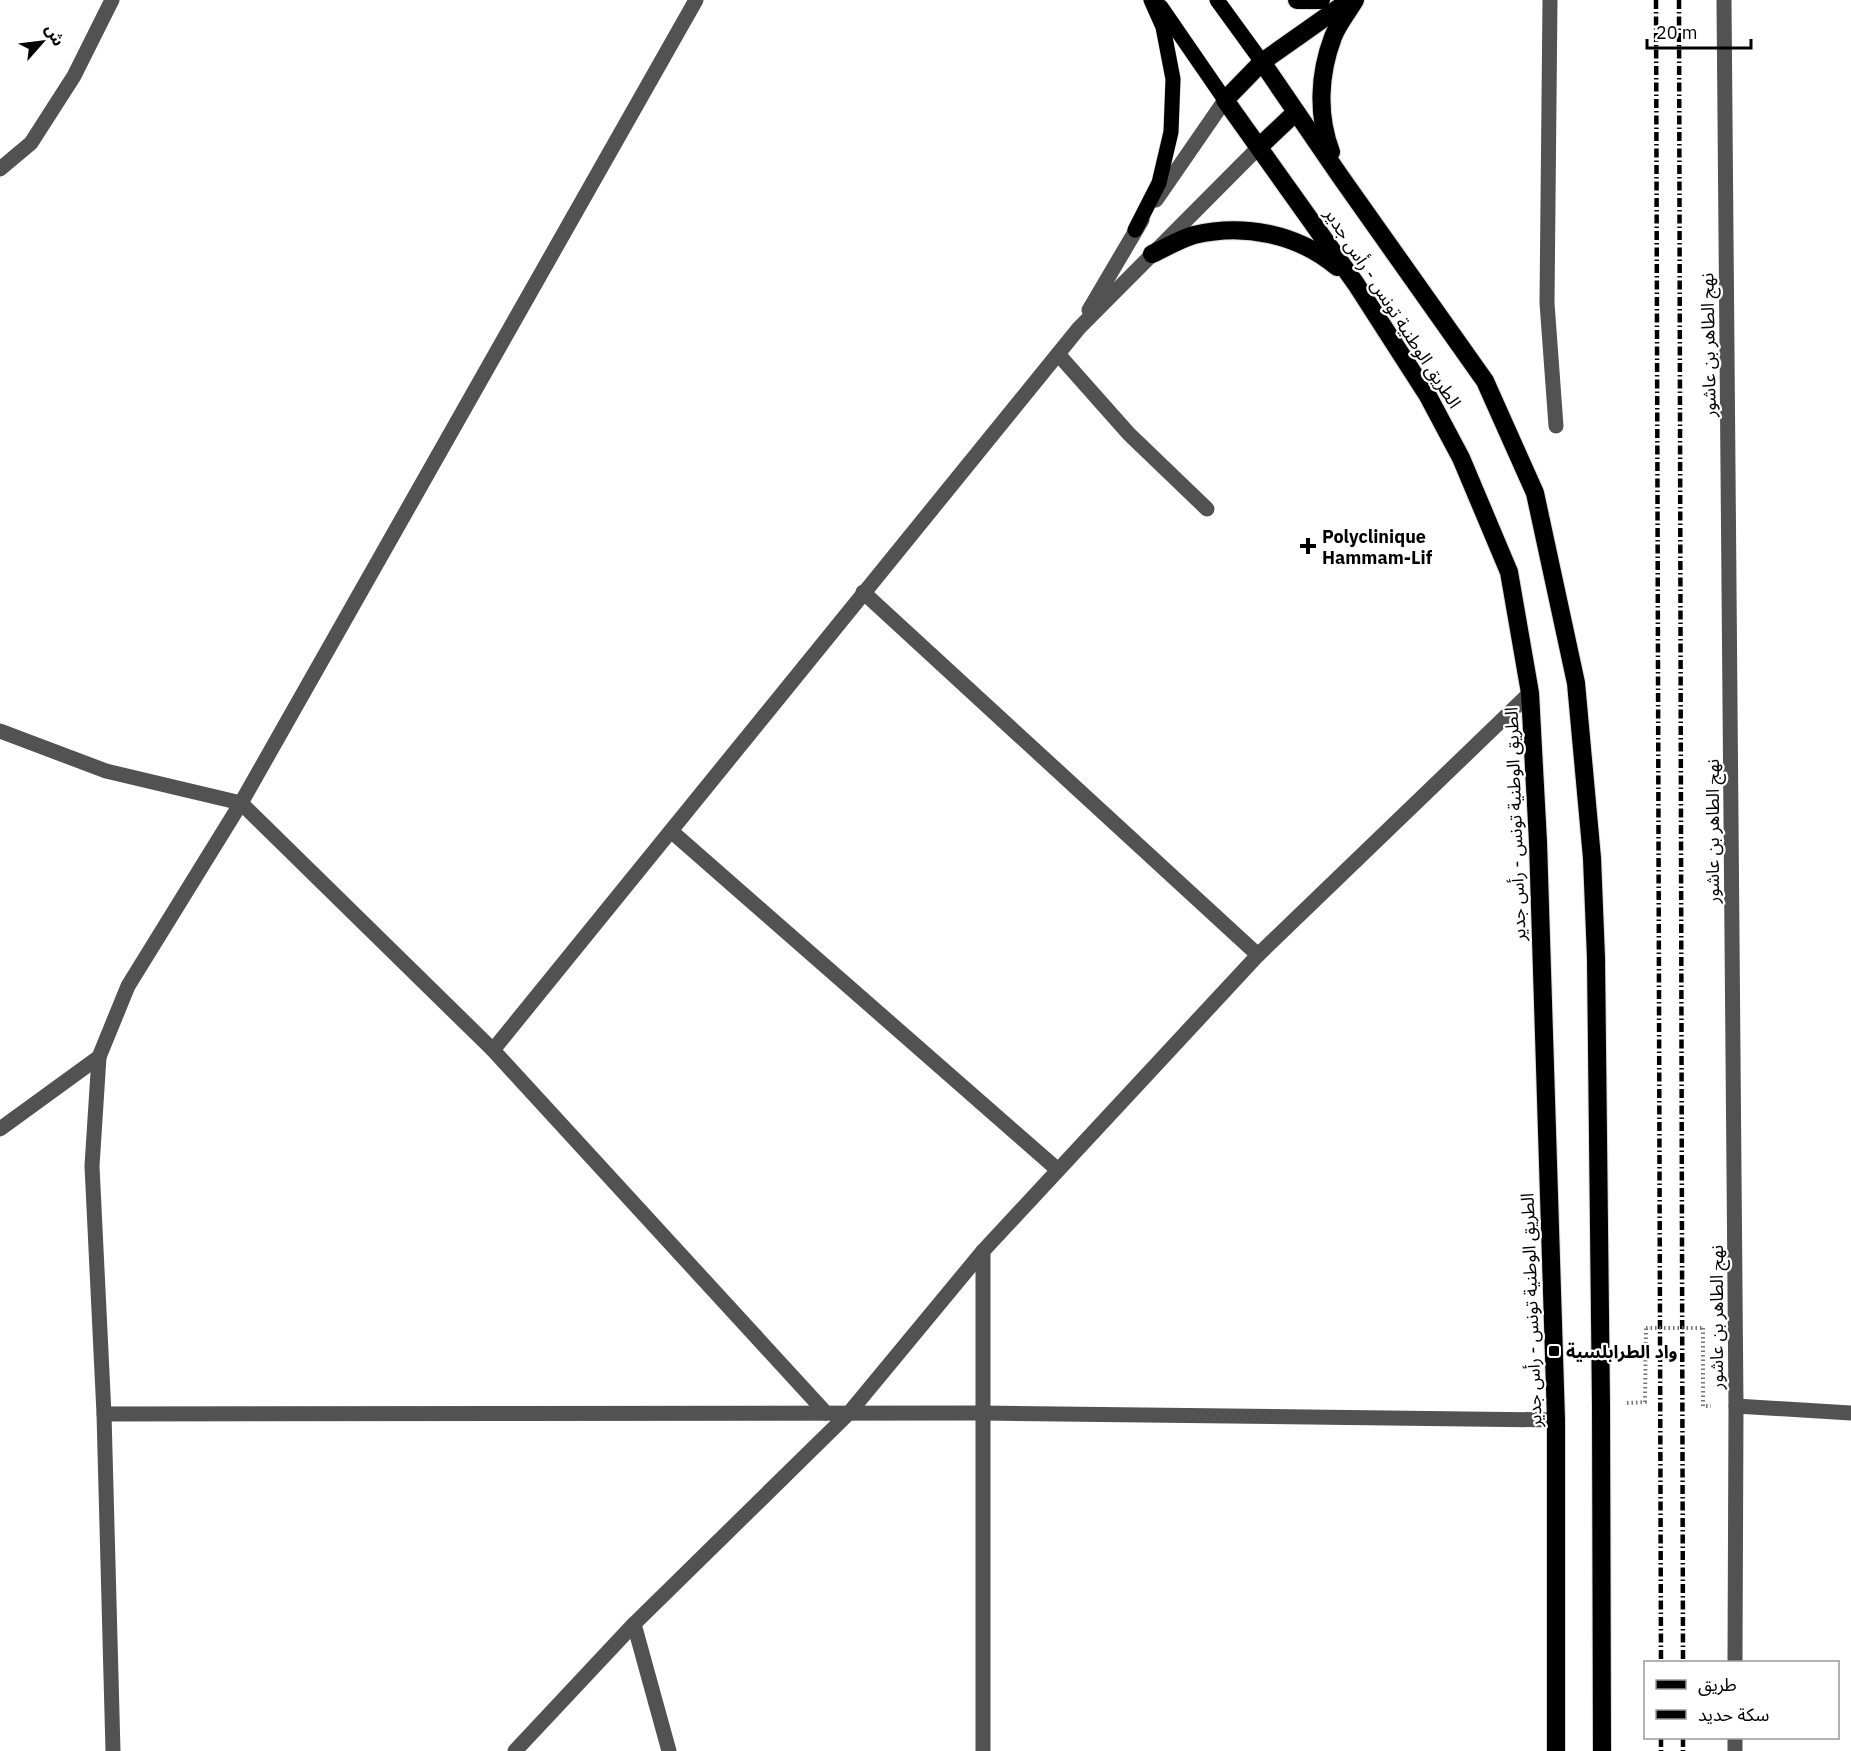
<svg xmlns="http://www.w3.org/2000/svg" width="1851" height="1751" viewBox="0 0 1851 1751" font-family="'IBM Plex Sans','Noto Sans Arabic',sans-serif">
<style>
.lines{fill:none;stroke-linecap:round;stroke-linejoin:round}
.major-casing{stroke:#dbdbdb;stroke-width:16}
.highway-casing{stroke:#dbdbdb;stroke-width:20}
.path{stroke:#747474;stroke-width:4;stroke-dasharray:1.5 3;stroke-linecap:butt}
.minor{stroke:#525252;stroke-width:15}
.major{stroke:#000;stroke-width:15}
.highway{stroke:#000;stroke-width:18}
.rail{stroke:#000;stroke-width:4.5;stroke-dasharray:9 3 1.5 3;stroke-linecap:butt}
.path-bridge{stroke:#747474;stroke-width:4;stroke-dasharray:1.5 3;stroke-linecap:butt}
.poi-dot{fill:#000;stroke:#fff;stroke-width:2}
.labels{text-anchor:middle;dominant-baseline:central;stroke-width:4.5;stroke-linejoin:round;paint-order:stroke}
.street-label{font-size:18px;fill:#000;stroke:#fff}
.poi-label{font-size:18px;font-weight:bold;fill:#000;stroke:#fff;text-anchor:start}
</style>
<rect width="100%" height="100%" fill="#fff"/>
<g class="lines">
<defs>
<g id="major">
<path d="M1217,0L1262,62"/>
<path d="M1161,7L1225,100"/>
<path d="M1135,230L1159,183L1171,132L1173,79L1163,27L1151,0"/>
</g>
<g id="highway">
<path d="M1297,0H1321"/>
<path d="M1350,0L1262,62L1225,100L1356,284L1428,396L1461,458L1509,572L1530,693L1538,842L1556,1420V1751"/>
<path d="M1262,62L1340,176L1485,381L1535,493L1576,683L1592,858L1596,958L1601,1405L1602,1751"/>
<path d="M1259,147L1296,112"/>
<path d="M1331,152C1317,115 1319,74 1333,37C1338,24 1348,12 1355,0"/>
<path d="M1152,254C1165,248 1180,239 1194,235C1244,223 1298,234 1337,267"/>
</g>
</defs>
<use href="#major" class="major-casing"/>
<use href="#highway" class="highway-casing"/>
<g class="path">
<path d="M1703,1328V1406H1711"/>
<path d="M1627,1403L1645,1402L1646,1328"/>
</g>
<g class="minor">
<path d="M1550,0L1547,303L1556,426"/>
<path d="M1724,0L1736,1406L1735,1662"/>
<path d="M0,169L31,143L74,76L112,0"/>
<path d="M1156,200L1225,100"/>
<path d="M1089,310L1142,220"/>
<path d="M1058,354L1129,434L1207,509"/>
<path d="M863,592L1258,955"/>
<path d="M0,731L106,771L241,803L493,1050L826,1413"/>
<path d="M671,831L1058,1170"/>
<path d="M493,1050L1079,328L1259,147"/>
<path d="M99,1057L92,1166L104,1414L113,1751"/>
<path d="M0,1129L99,1057L128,986L241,803L696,0"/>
<path d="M983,1251V1751"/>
<path d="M1736,1406L1851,1413"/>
<path d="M104,1414L983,1413L1556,1420"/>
<path d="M634,1624L669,1751"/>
<path d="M515,1751L634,1624L849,1413L983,1251L1258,955L1530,693"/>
<path d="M1735,1751V1738"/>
</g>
<use href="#major" class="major"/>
<use href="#highway" class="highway"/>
<g class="rail">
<path d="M1656,0L1661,1662"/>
<path d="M1679,0L1683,1662"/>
<path d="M1661,1738V1751"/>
<path d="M1683,1738V1751"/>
</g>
<path class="path-bridge" d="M1646,1328H1703"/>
</g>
<g class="poi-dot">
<path d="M1305 537h6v6h6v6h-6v6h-6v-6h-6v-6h6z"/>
<rect x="1548" y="1345" width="12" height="12" rx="3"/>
</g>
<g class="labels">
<g class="street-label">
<text transform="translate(1393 308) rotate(57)">الطريق الوطنية تونس - رأس جدير</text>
<text transform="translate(1708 345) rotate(-91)">نهج الطاهر بن عاشور</text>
<text transform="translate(1515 824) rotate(-92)">الطريق الوطنية تونس - رأس جدير</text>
<text transform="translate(1712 831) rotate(-90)">نهج الطاهر بن عاشور</text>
<text transform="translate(1531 1310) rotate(-92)">الطريق الوطنية تونس - رأس جدير</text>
<text transform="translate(1716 1317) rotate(-90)">نهج الطاهر بن عاشور</text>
</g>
<g class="poi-label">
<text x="1322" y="536">Polyclinique<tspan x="1322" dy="21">Hammam-Lif</tspan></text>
<text x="1566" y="1351">واد الطرابلسية</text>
</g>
</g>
<rect x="1644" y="1661" width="195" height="78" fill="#ffffff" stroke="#999999" stroke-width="1.5"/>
<rect x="1656" y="1680" width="30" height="9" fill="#000000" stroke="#999999" stroke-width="1.5"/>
<text x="1698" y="1691" font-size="18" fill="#000000">طريق</text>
<rect x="1656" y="1710" width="30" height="9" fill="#000000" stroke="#999999" stroke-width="1.5"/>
<text x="1698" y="1721" font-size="18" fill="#000000">سكة حديد</text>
<g transform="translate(42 42) rotate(62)" stroke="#ffffff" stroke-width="4.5" paint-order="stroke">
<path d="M0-4.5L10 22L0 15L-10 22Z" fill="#000000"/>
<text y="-9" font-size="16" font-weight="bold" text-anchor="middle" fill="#000000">ش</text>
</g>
<path d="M1647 39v9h104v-9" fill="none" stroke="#000000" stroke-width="3"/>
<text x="1656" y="39" font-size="18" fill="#000000" stroke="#ffffff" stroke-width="4.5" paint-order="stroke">20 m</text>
</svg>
